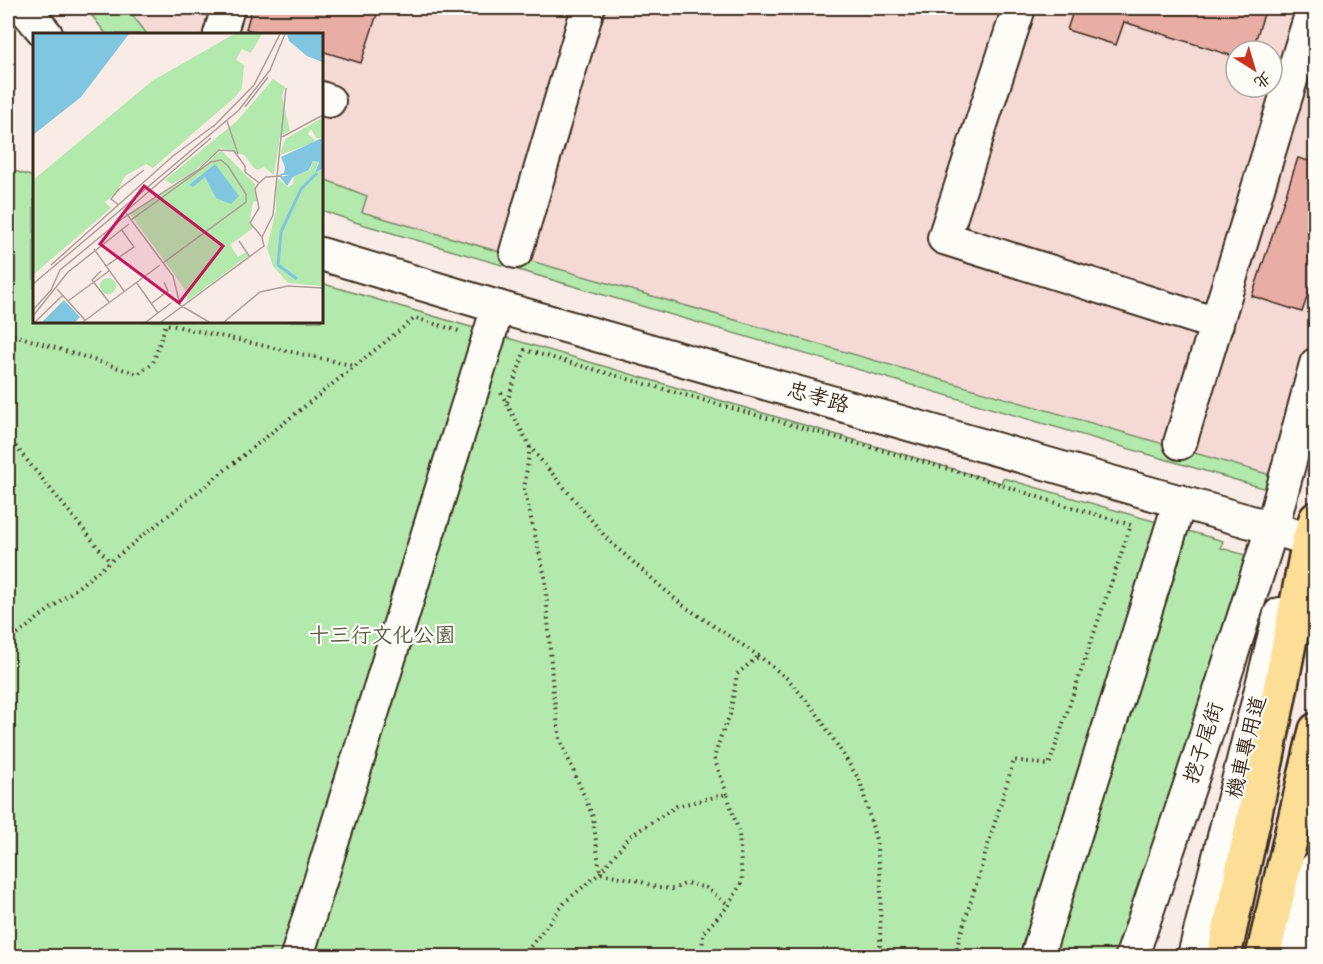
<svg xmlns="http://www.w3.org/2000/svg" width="1323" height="964" viewBox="0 0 1323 964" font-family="Mynerve,'LXGW WenKai TC',sans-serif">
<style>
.built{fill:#f4d9d4;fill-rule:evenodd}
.green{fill:#b3e9ac;stroke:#778a65;stroke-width:1.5}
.building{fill:#e8aea6;stroke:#3b2a1e;stroke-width:1.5}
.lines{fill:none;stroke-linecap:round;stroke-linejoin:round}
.minor-casing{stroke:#3b2a1e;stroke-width:36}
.highway-casing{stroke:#3b2a1e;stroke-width:38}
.path{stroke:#3b2a1e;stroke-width:4;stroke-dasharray:1.5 4.5;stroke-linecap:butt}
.minor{stroke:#fdfcf7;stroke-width:32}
.highway{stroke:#fcde96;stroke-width:33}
.labels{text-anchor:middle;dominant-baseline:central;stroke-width:4.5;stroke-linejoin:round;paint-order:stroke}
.street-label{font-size:21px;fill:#3b2a1e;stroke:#fdfcf7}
.park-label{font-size:21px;fill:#595a42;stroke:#fdfcf7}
.inset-river{fill:none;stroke:#80c6e1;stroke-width:3}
.inset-road{fill:none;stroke:#ad9e97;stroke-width:1.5}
.view{fill:#c2185b;fill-opacity:0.15;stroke:#c2185b;stroke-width:3}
.inset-edge{fill:none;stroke:#3b2a1e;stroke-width:3}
</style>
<rect width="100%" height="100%" fill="#f9ece7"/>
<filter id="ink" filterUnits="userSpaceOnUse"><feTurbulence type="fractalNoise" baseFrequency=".0167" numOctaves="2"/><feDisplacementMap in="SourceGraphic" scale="12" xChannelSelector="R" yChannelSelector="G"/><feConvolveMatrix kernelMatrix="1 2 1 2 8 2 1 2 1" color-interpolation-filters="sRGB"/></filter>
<g filter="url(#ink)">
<path class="built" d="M127,8H1315L1316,132L1308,153L1316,156L1315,320L1274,476L362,212L367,195L321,178V34H147ZM1236,51H1272V87H1236Z"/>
<g class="green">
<path d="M86,8H127L147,34H106Z"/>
<path d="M8,169L34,177V321H321V283L1001,483L1003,478L1223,541L1221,548L1252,557L1123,956H8Z"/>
<path d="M321,178L367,196L362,212L1274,476L1270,490L358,223L321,210Z"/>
</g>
<g class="building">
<path d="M252,8H379L361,63L321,51V34H265L246,29Z"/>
<path d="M1074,8H1266L1252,51H1236V57L1124,22L1116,45L1067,30Z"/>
<path d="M1298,158L1316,163V271L1302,312L1252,296Z"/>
</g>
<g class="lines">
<defs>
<g id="minor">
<path d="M24,8L46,34"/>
<path d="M1019,8L944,238L1217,324"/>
<path d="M220,34L228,8"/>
<path d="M321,98L329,101"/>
<path d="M516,252L588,8"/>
<path d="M321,254L498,307L1272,528L1316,542"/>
<path d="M1180,443L1313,8"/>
<path d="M297,956L498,307"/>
<path d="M1037,956L1180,501"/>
<path d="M1132,956L1192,779L1272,528L1316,364"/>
<path d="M1194,956L1280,614"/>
<path d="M1296,956L1316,868"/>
</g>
<g id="highway">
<path d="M1224,956L1267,757L1309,541L1316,519"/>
<path d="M1263,956L1316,730"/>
</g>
</defs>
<use href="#minor" class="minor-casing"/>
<use href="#highway" class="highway-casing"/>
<g class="path">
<path d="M8,195L12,197L8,213"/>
<path d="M8,333L138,374L153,363L166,324L355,366"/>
<path d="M501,393L530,447L609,541L681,604L759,656L789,680L816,712L860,781L876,840L881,880L880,947L878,956"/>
<path d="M507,402L525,350L984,479L1047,500L1131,525L1049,765L1014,760L954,956"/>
<path d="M8,437L110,562"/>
<path d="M530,447L524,489L545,577L553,692L560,739L593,817L600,873L636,880L659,888L673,889L687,883L706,888L729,905"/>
<path d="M8,642L110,562L415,318L462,332"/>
<path d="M727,794L714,758L721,736L730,715L737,674L759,656"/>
<path d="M523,956L566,901L600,873L630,836L677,806L727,794L739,833L742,882L729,905L703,933L702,956"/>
</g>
<use href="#minor" class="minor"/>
<use href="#highway" class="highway"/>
</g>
</g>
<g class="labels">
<g class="street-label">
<text transform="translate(818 398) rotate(16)">忠孝路</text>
<text transform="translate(1204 743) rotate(-72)">挖子尾街</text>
<text transform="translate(1247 747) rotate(-76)">機車專用道</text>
</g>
<g class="park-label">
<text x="382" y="636">十三行文化公園</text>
</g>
</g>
<g transform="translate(33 33)">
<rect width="290" height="290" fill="#f9ece7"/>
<path d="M201,1H229L218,20L209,16L203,27L211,32L209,55L202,64L120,135L113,131L92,143L84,159L72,169L78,175L0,242V147L119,48ZM240,46L252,54L249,63L257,98L247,103L241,142L231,134L224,137L220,134L211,122L188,115L159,140L139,151L132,147L204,88ZM289,85V105H283L278,96L275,101L282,107L279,110L247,122L252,106ZM188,117L222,151L224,168L220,169L217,187L220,195L197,212L205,224L213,219L215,223L154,268V260L141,241L97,181L165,138ZM280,128L285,129L282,140L290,136L289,253L255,250L240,233L234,215L243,177V144L255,154L260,151L261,144L277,137ZM67 253a8 8 0 1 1 16 0a8 8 0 1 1-16 0Z" fill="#b3e9ac"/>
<path d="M0,1H96L48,64L0,102ZM254,1H289V29L274,23L256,8ZM289,105V136L282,140L286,129L280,128L276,137L260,144L254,153L247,144L256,142H245L251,140L252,134L248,124ZM182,131L206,163L198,171L183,165L172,144L160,154L156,152ZM31,267L47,284L42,289H9Z" fill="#80c6e1"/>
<path class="inset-river" d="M264,246L245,232L248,199L268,156L284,140"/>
<path class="inset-road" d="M212,74L235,44M194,88L205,121M180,94L221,52L247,1M249,104L290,82M226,150L233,144L249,143M86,156L78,166L86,172M85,157L111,137M92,179L178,105M93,180L140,243L147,272L176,289M98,187L178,129L188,127L195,133L213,161V169L130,230M229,204L240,182L253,55M206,208L217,224M61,216L91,258M18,232L140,123L183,91M73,233L101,214L88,196M68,238L59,247L76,269M103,249L125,280M0,251L206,77L237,37L252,1M24,256L52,287M35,268L76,238M119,270L135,258L131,249M0,277L18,257L27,237L90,185L165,137L186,117L201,118L212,133V139L226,150L222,156L226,175L217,190L229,204L231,213L128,289M0,283L35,239L96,191M2,289L30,262M50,289L127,232M113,289L138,270M191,289L227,259L255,253L290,255"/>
<path class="view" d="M111,153L190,213L146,270L67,211Z"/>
<rect width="290" height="290" class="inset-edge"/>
</g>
<rect width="1323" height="964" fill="none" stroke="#fdfcf7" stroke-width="30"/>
<rect x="15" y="15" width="1293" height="934" fill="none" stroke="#3b2a1e" stroke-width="2" filter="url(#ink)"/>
<g transform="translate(1254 69) rotate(143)"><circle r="28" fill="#fdfcf7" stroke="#afa8a0" stroke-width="1.5"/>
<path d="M0-4.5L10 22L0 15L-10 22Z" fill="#c8321e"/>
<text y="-9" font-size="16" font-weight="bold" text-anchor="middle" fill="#3b2a1e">北</text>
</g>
</svg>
